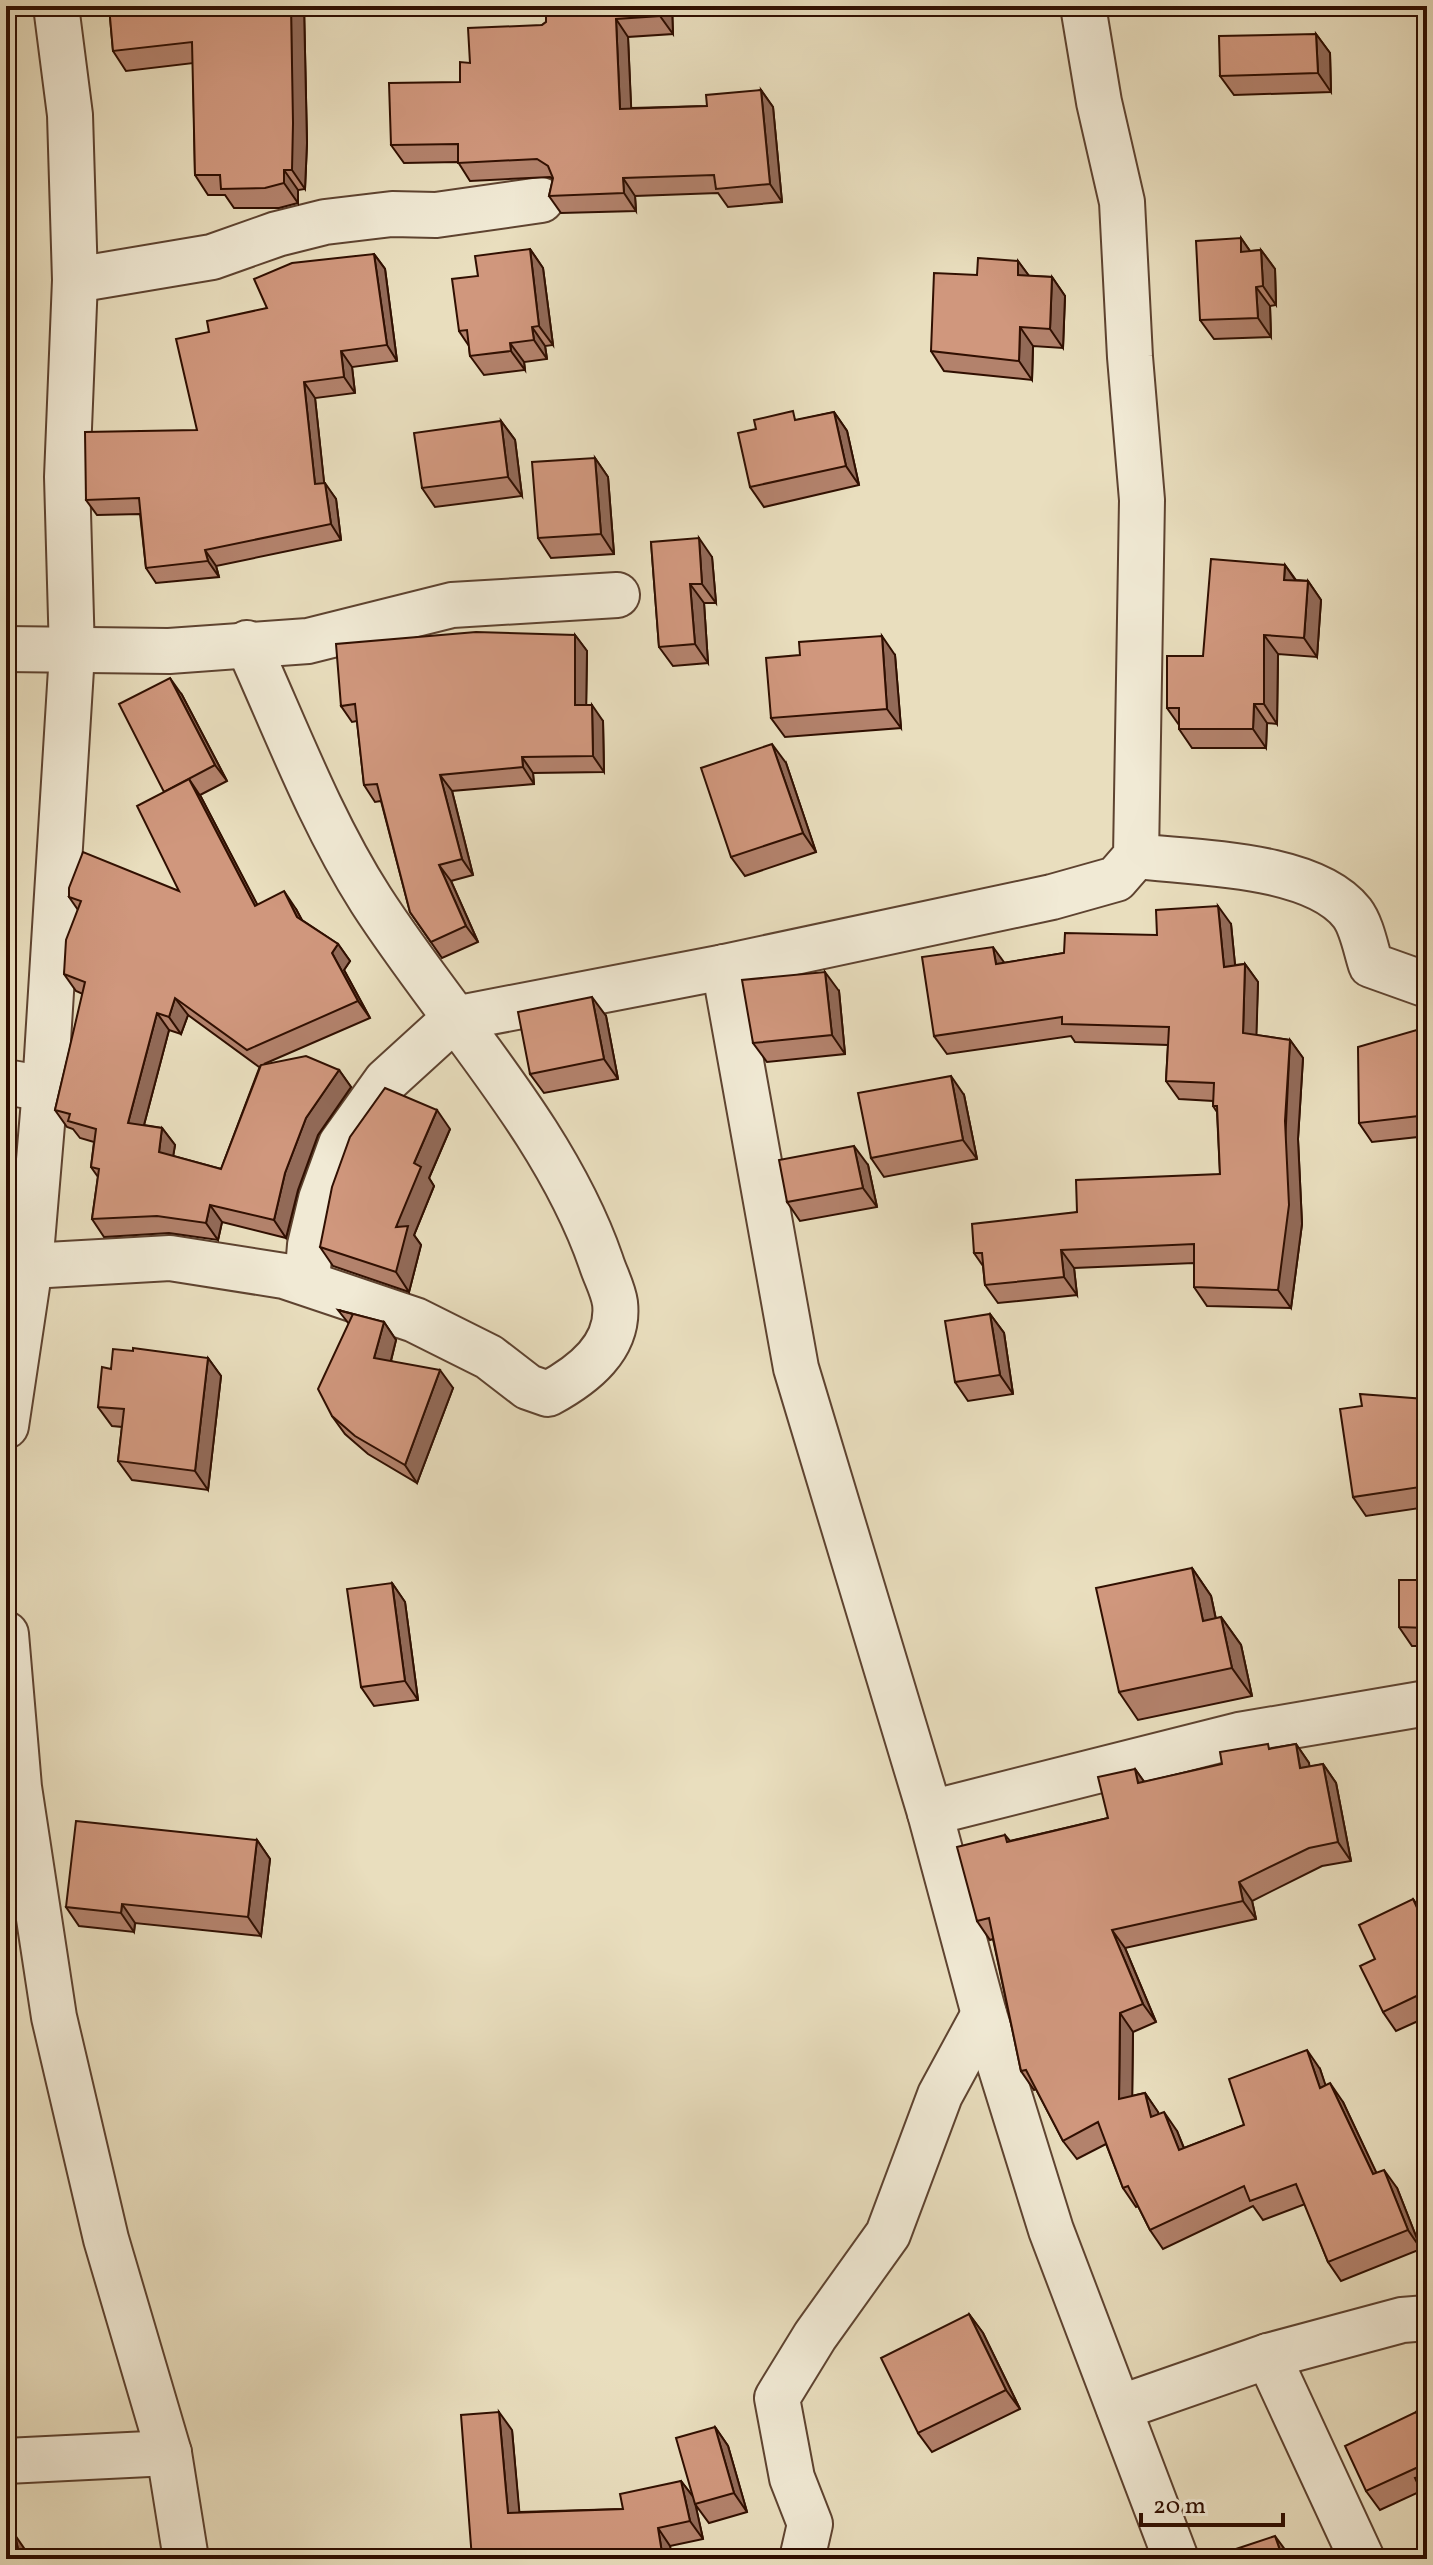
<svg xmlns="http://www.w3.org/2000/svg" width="1433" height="2565" viewBox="0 0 1433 2565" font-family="Vollkorn,serif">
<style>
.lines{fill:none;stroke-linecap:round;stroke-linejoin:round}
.street-casing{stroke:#5e4330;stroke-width:48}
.street{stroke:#f1ead5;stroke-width:44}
.wall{fill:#b3826c;stroke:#300f01;stroke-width:2;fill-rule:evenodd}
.shaded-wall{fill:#926a58;stroke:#300f01;stroke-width:2}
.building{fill:#d0977d;stroke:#300f01;stroke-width:2}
</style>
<rect width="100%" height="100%" fill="#e9debe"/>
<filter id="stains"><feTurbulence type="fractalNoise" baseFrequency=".0025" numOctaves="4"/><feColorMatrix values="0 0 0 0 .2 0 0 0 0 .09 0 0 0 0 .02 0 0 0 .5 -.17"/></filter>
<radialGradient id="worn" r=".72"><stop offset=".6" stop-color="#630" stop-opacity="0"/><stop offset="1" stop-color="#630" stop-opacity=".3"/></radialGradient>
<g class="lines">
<defs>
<g id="street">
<path d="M75,280L212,257L277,234L325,222L392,214L436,215L541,200"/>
<path d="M6,649L169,651L308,641L452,605L617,595"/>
<path d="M1136,856C1195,863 1313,863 1352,913C1362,926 1366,950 1371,965L1427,985"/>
<path d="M724,967L796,1368L930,1813L984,2014L1051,2230L1176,2559"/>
<path d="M6,1082L45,1089"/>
<path d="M30,1266L170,1258L284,1276L415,1320L489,1357L528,1387L548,1394C583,1375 620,1347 615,1303C613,1289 605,1275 601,1262C555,1129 447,1018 371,900C320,820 286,729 247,643"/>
<path d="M307,1282L310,1245L321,1199L341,1144L386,1081L454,1019L724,967L1052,897L1116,879L1136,856L1142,500L1130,357L1122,202L1099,102L1083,6"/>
<path d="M6,1426L30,1266L45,1089L72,653L67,477L75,280L70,115L56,6"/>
<path d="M6,1634L19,1787L54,2017L106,2239L169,2453L186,2559"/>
<path d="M930,1813L1239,1735L1427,1703"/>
<path d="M1268,2356L1362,2559"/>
<path d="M1119,2408L1268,2356L1402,2320L1427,2318"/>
<path d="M6,2461L169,2453"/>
<path d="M802,2559L810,2524L792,2478L777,2398L815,2336L888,2234L940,2095L984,2014"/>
</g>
</defs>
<use href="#street" class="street-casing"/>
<use href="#street" class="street"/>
</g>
<g class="wall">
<path d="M109,6H304L307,143L305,189L298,190V203L279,208H234L225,195H208L195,175L193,63L126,71L113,51Z"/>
<path d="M672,6L673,34L628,37L631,108L707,106L761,90L773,107L782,202L728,207L718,193L635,196L636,211L561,213L549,196L553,179L550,177L470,181L458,162L404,163L391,145L460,82L470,63L542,25L546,22Z"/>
<path d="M1316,34L1330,53L1331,92L1234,95L1220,76Z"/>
<path d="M1241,238L1250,251L1261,250L1275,269L1276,305L1270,306L1271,337L1214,339L1200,320Z"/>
<path d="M530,249L543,268L553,345L545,346L547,359L524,362L525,370L484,375L470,356L469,346L459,331L478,276Z"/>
<path d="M374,254L385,269L397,361L352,367L355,393L315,398L324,483L336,499L341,540L216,566L219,577L156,583L146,568L140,514L97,515L86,500L197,430L209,332L267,308Z"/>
<path d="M1018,261L1029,276L1052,277L1065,296L1063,348L1033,346L1032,380L944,371L931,351L977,275Z"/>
<path d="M834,412L847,431L859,485L764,507L750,487L756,429Z"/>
<path d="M501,421L515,440L522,496L435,507L422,488Z"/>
<path d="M595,458L608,477L614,554L551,558L538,538Z"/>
<path d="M651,542L712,557L716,603H704L708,663L673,666L659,647Z"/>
<path d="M1285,565L1296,580L1308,581L1321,600L1317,657L1278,654L1277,724L1267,723L1266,748H1192L1179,729V725L1167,708L1203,656Z"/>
<path d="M575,635L587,651L586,705L603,721L604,772L533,773L534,784L452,791L473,875L451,881L478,942L442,958L410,912L381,801L375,802L364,785L357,721L352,722L341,706Z"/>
<path d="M895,655L901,728L785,737L771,718Z"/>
<path d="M182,695L227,781L200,795L257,905L296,909L302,920L338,944L350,961L344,970L370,1018L264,1064L339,1070L351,1087L318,1135L298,1190L286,1238L222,1222L218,1240L169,1233L104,1237L92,1219L98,1177L91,1167L94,1142L80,1138L73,1129L67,1127L55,1110L83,994L76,991L64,974L78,910L69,897L179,891L165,792ZM188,1015L259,1067L260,1066L221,1169L173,1156L175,1145L162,1128L144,1125L169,1030L181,1034Z"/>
<path d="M786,763L816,852L745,876L731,857Z"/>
<path d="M1231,924L1235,965L1245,964L1258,982L1256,1035L1290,1040L1303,1058L1298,1139L1302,1224L1291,1308L1207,1306L1194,1287V1263L1074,1268L1077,1295L998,1303L985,1285L983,1266L974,1253L1077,1212L1220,1174L1217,1112L1213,1106V1101L1179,1099L1166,1081L1168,1045L1075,1042L1071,1036L947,1054L934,1036L1004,963L1064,953L1157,935Z"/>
<path d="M839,991L845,1054L767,1062L753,1043Z"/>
<path d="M606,1016L618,1079L544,1093L530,1074Z"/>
<path d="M1427,1027V1136L1372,1142L1359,1123Z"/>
<path d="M964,1095L977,1159L884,1177L871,1158Z"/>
<path d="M450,1129L429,1178L434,1186L414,1235L421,1245L409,1292L333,1266L320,1247Z"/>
<path d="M868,1165L877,1207L800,1221L787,1202Z"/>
<path d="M338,1310L384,1322L396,1340L391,1361L453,1388L417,1483L368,1454L345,1434L332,1416L349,1324Z"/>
<path d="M990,1314L1004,1333L1013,1394L968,1401L955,1382Z"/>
<path d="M208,1358L221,1376L208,1490L132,1480L118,1461L122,1427L112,1426L98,1407L111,1369Z"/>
<path d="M1427,1402V1507L1366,1516L1353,1497Z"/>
<path d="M1192,1568L1211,1596L1216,1619L1221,1617L1241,1645L1252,1696L1138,1720L1119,1692Z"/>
<path d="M1427,1580V1646H1412L1399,1627Z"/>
<path d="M392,1583L405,1602L418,1700L374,1706L361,1687Z"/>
<path d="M1296,1744L1309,1763V1767L1323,1764L1336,1783L1351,1861L1322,1866L1252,1901L1256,1919L1125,1948L1156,2022L1133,2032L1132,2096L1145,2093L1159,2114L1177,2131L1184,2148L1244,2125L1320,2069L1325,2085L1343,2102L1376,2173L1397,2188L1421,2249L1341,2281L1328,2262L1305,2204L1263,2220L1253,2206L1163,2249L1150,2230L1138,2206L1136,2207L1123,2188L1106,2144L1077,2159L1063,2141L1036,2089L1034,2090L1021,2071L993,1939L990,1940L977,1921L1005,1835L1010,1841L1108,1818L1135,1769L1144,1782L1222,1764L1272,1748Z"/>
<path d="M257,1840L270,1859L261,1936L135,1923L134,1932L79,1926L66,1907Z"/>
<path d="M1413,1899L1427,1920V2017L1396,2031L1383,2012L1375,1959Z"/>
<path d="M969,2314L983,2333L1020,2409L932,2452L918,2433Z"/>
<path d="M1416,2412L1427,2428V2504L1421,2491L1380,2510L1366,2491Z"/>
<path d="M715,2427L728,2446L747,2512L709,2523L695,2504L694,2499L703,2539L670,2546L472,2559L512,2430L519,2512L623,2509L681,2481L694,2498Z"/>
</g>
<g class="shaded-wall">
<path d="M291,6H304L307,143L305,189L292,170Z"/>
<path d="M660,6H672L673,34L660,16Z"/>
<path d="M616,19L628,37L632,126L620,109Z"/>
<path d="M1316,34L1330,53L1331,92L1318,73Z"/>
<path d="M761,90L773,107L782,202L770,184Z"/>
<path d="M284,170L298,190V203L284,183Z"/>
<path d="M623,178L635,196L636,211L624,193Z"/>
<path d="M1241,238L1254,257L1241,252Z"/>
<path d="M530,249L543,268L553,345L539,326Z"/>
<path d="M1261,250L1275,269L1276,305L1263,286Z"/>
<path d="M374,254L385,269L397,361L387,345Z"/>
<path d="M1018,261L1032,280L1018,275Z"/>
<path d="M1052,277L1065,296L1063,348L1050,329Z"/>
<path d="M1256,287L1270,306L1271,337L1258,318Z"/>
<path d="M532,327L545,346L547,359L534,340Z"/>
<path d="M1020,327L1033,346L1032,380L1019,361Z"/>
<path d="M510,343L524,362L525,370L511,351Z"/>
<path d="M341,351L352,367L355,393L344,377Z"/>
<path d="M304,382L315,398L326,500L315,484Z"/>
<path d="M834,412L847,431L859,485L846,466Z"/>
<path d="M501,421L515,440L522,496L508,477Z"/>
<path d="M595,458L608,477L614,554L601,534Z"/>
<path d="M325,483L336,499L341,540L331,524Z"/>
<path d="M699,538L712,557L716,603L702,584Z"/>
<path d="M205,550L216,566L219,577L208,561Z"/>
<path d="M1285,565L1298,584L1284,580Z"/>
<path d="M1308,581L1321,600L1317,657L1304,638Z"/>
<path d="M690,584L704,603L708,663L695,644Z"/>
<path d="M575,635L587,651L586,721L575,705Z"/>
<path d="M1264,635L1278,654L1277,724L1264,704Z"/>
<path d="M882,636L895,655L901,728L887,709Z"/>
<path d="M170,678L182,695L227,781L215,765Z"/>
<path d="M1254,704L1267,723L1266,748L1253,729Z"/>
<path d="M592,705L603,721L604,772L593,756Z"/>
<path d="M772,744L786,763L816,852L803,833Z"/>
<path d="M522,757L533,773L534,784L523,767Z"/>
<path d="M440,775L452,791L473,875L462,859Z"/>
<path d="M189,779L201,797L267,923L255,906Z"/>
<path d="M439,865L451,881L478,942L466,926Z"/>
<path d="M284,891L296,909L309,934L297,917Z"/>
<path d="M1218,906L1231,924L1237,985L1224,967Z"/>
<path d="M338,944L350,961L344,970L370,1018L358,1001L332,953Z"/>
<path d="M993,947L1006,965L996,964Z"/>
<path d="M1245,964L1258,982L1256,1051L1243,1033Z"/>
<path d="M825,972L839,991L845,1054L832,1035Z"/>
<path d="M592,997L606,1016L618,1079L604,1059Z"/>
<path d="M175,998L188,1015L181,1034L169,1017Z"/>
<path d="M157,1013L169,1030L140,1140L128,1123Z"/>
<path d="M1290,1040L1303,1058L1298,1139L1302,1224L1291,1308L1278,1290Z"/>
<path d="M339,1070L351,1087L318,1135L298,1190L286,1238L274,1220L285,1173L306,1118Z"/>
<path d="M951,1076L964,1095L977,1159L963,1140Z"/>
<path d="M437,1110L450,1129L429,1178L434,1186L414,1235L421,1245L409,1292L396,1272V1227L414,1163Z"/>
<path d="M162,1128L175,1145L171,1170L159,1152Z"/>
<path d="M854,1146L868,1165L877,1207L863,1188Z"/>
<path d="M210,1205L222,1222L218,1240L206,1223Z"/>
<path d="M1061,1250L1074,1268L1077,1295L1064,1277Z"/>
<path d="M990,1314L1004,1333L1013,1394L1000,1375Z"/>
<path d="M384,1322L396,1340L387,1376L374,1358Z"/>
<path d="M208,1358L221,1376L208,1490L195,1471Z"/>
<path d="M440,1370L453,1388L417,1483L405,1465Z"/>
<path d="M1192,1568L1211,1596L1222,1649L1203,1621Z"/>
<path d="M392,1583L405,1602L418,1700L405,1681Z"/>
<path d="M1221,1617L1241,1645L1252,1696L1232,1668Z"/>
<path d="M1296,1744L1309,1763L1313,1787L1300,1768Z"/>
<path d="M1323,1764L1336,1783L1351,1861L1338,1842Z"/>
<path d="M1135,1769L1148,1787L1138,1783Z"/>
<path d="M257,1840L270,1859L261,1936L248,1917Z"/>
<path d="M1239,1882L1252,1901L1256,1919L1243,1901Z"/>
<path d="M1413,1899L1427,1920V1929Z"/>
<path d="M122,1904L135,1923L134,1932L121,1913Z"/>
<path d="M1112,1930L1125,1948L1156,2022L1143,2004Z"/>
<path d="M1120,2013L1133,2032L1132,2118L1119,2099Z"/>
<path d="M1307,2050L1320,2069L1333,2107L1320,2088Z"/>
<path d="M1330,2083L1343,2102L1386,2193L1373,2174Z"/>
<path d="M1145,2093L1158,2112L1164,2136L1151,2117Z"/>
<path d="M1164,2112L1177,2131L1192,2169L1179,2150Z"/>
<path d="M1384,2170L1397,2188L1421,2249L1408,2230Z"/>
<path d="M969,2314L983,2333L1020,2409L1006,2390Z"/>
<path d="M6,2344L9,2410L6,2406Z"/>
<path d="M499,2412L512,2430L521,2530L508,2513Z"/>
<path d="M1416,2412L1427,2428V2435Z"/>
<path d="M715,2427L728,2446L747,2512L734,2493Z"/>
<path d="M681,2481L694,2498L703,2539L690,2521Z"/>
<path d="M6,2519L12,2528L17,2556L6,2541Z"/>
<path d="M658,2528L670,2546L673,2559H663Z"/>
<path d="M15,2535L28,2554L29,2559H20Z"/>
<path d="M1275,2536L1286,2551L1289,2559H1283Z"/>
</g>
<g class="building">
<path d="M109,6H291L293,123L292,170H284V183L265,188L221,189L220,175H195L192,42L113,51Z"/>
<path d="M546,6H660V16L616,19L620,109L707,106L706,95L761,90L770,184L716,189L714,175L623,178L624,193L549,196L553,178L548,166L537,159L458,163V144L391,145L389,83L460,82V62L470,63L468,28L542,25L546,22Z"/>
<path d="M1316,34L1318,73L1220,76L1219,36Z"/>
<path d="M1241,238V252L1261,250L1263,286L1256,287L1258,318L1200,320L1196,241Z"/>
<path d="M530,249L539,326L532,327L534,340L510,343L511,351L470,356L467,330L459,331L452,279L478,276L475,256Z"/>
<path d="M374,254L387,345L341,351L344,377L304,382L315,484L325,483L331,524L205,550L208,561L146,568L139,498L86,500L85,432L197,430L176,339L209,332L207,321L267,308L254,279L292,263Z"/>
<path d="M978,258L1018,261V275L1052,277L1050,329L1020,327L1019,361L931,351L934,273L977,275Z"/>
<path d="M793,411L795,420L834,412L846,466L750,487L738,433L756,429L754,420Z"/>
<path d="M501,421L508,477L422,488L414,433Z"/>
<path d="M595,458L601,534L538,538L532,462Z"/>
<path d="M699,538L702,584H690L695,644L659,647L651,542Z"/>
<path d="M1211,559L1285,565L1284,580L1308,581L1304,638L1264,635V704H1254L1253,729H1179V708H1167V656H1203Z"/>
<path d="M476,632L575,635V705H592L593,756L522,757L523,767L440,775L462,859L439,865L466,926L431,942L410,912L377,784L364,785L355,704L341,706L336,644Z"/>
<path d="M882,636L887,709L771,718L766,658L800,655L799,642Z"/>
<path d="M170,678L215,765L164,792L119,704Z"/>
<path d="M772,744L803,833L731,857L701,768Z"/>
<path d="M189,779L255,906L284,891L297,917L338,944L332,953L358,1001L247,1050L175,998L169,1017L157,1013L128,1123L162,1128L159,1152L221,1169L261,1065L306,1056L339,1070L306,1118L285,1173L274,1220L210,1205L206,1223L157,1216L92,1219L99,1169L91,1167L96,1129L68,1121L70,1114L55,1110L85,982L64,974L66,940L81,901L69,897V888L83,852L179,891L137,806Z"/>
<path d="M1218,906L1224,967L1245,964L1243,1033L1290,1040L1285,1121L1289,1205L1278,1290L1194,1287V1244L1061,1250L1064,1277L985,1285L982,1253H974L972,1224L1077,1212L1076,1180L1220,1174L1217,1106H1213L1214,1083L1166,1081L1169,1027L1062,1024V1017L934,1036L922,957L993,947L996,964L1064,953L1065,933L1157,935L1156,910Z"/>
<path d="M825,972L832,1035L753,1043L742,980Z"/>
<path d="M592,997L604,1059L530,1074L518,1012Z"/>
<path d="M1427,1027V1115L1359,1123L1358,1047Z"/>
<path d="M951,1076L963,1140L871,1158L858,1093Z"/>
<path d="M385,1088L437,1110L414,1163L421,1167L396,1227L408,1226L396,1272L320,1247L332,1187L350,1137Z"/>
<path d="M854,1146L863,1188L787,1202L779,1160Z"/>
<path d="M338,1310L384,1322L374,1358L440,1370L405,1465L355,1436L332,1416L318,1389L353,1314Z"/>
<path d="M990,1314L1000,1375L955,1382L945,1321Z"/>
<path d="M133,1348L208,1358L195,1471L118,1461L124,1409L98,1407L102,1367L111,1369L113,1349L133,1351Z"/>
<path d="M1360,1394L1425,1399L1427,1413V1486L1353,1497L1340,1409L1362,1406Z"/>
<path d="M1192,1568L1203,1621L1221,1617L1232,1668L1119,1692L1096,1588Z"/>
<path d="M1399,1580H1427V1628L1399,1627Z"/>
<path d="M392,1583L405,1681L361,1687L347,1589Z"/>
<path d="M1268,1744L1269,1749L1296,1744L1300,1768L1323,1764L1338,1842L1309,1848L1239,1882L1243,1901L1112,1930L1143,2004L1120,2013L1119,2099L1145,2093L1151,2117L1164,2112L1179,2150L1244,2125L1229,2079L1307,2050L1320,2088L1330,2083L1373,2174L1384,2170L1408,2230L1328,2262L1296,2184L1250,2201L1244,2186L1150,2230L1128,2186L1123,2188L1098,2122L1063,2141L1026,2070L1021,2071L989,1918L977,1921L957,1847L1005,1835L1007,1842L1108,1818L1098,1777L1135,1769L1138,1783L1222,1764L1220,1752Z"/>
<path d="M76,1821L257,1840L248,1917L122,1904L121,1913L66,1907Z"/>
<path d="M1413,1899L1427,1929V1991L1383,2012L1360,1966L1375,1959L1359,1925Z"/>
<path d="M969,2314L1006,2390L918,2433L881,2358Z"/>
<path d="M499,2412L508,2513L623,2509L620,2494L681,2481L690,2521L658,2528L663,2559H472L461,2415Z"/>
<path d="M1416,2412L1427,2435V2463L1366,2491L1345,2446Z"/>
<path d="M715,2427L734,2493L695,2504L676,2438Z"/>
<path d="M1427,2475V2504L1415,2478Z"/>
<path d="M15,2535L20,2559H6V2537Z"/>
<path d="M1275,2536L1283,2559H1226L1224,2553Z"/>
</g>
<rect width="1433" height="2565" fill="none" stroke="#e9debe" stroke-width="32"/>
<rect x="8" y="8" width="1417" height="2549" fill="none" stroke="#300f01" stroke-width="4"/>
<rect x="16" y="16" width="1401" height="2533" fill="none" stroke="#300f01" stroke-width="2"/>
<path d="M1141 2513v12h142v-12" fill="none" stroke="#300f01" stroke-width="4"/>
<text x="1153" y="2513" font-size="24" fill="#300f01" stroke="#f1ead5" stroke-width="6" paint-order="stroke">20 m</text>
<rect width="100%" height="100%" filter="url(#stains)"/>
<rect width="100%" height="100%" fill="url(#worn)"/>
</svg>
